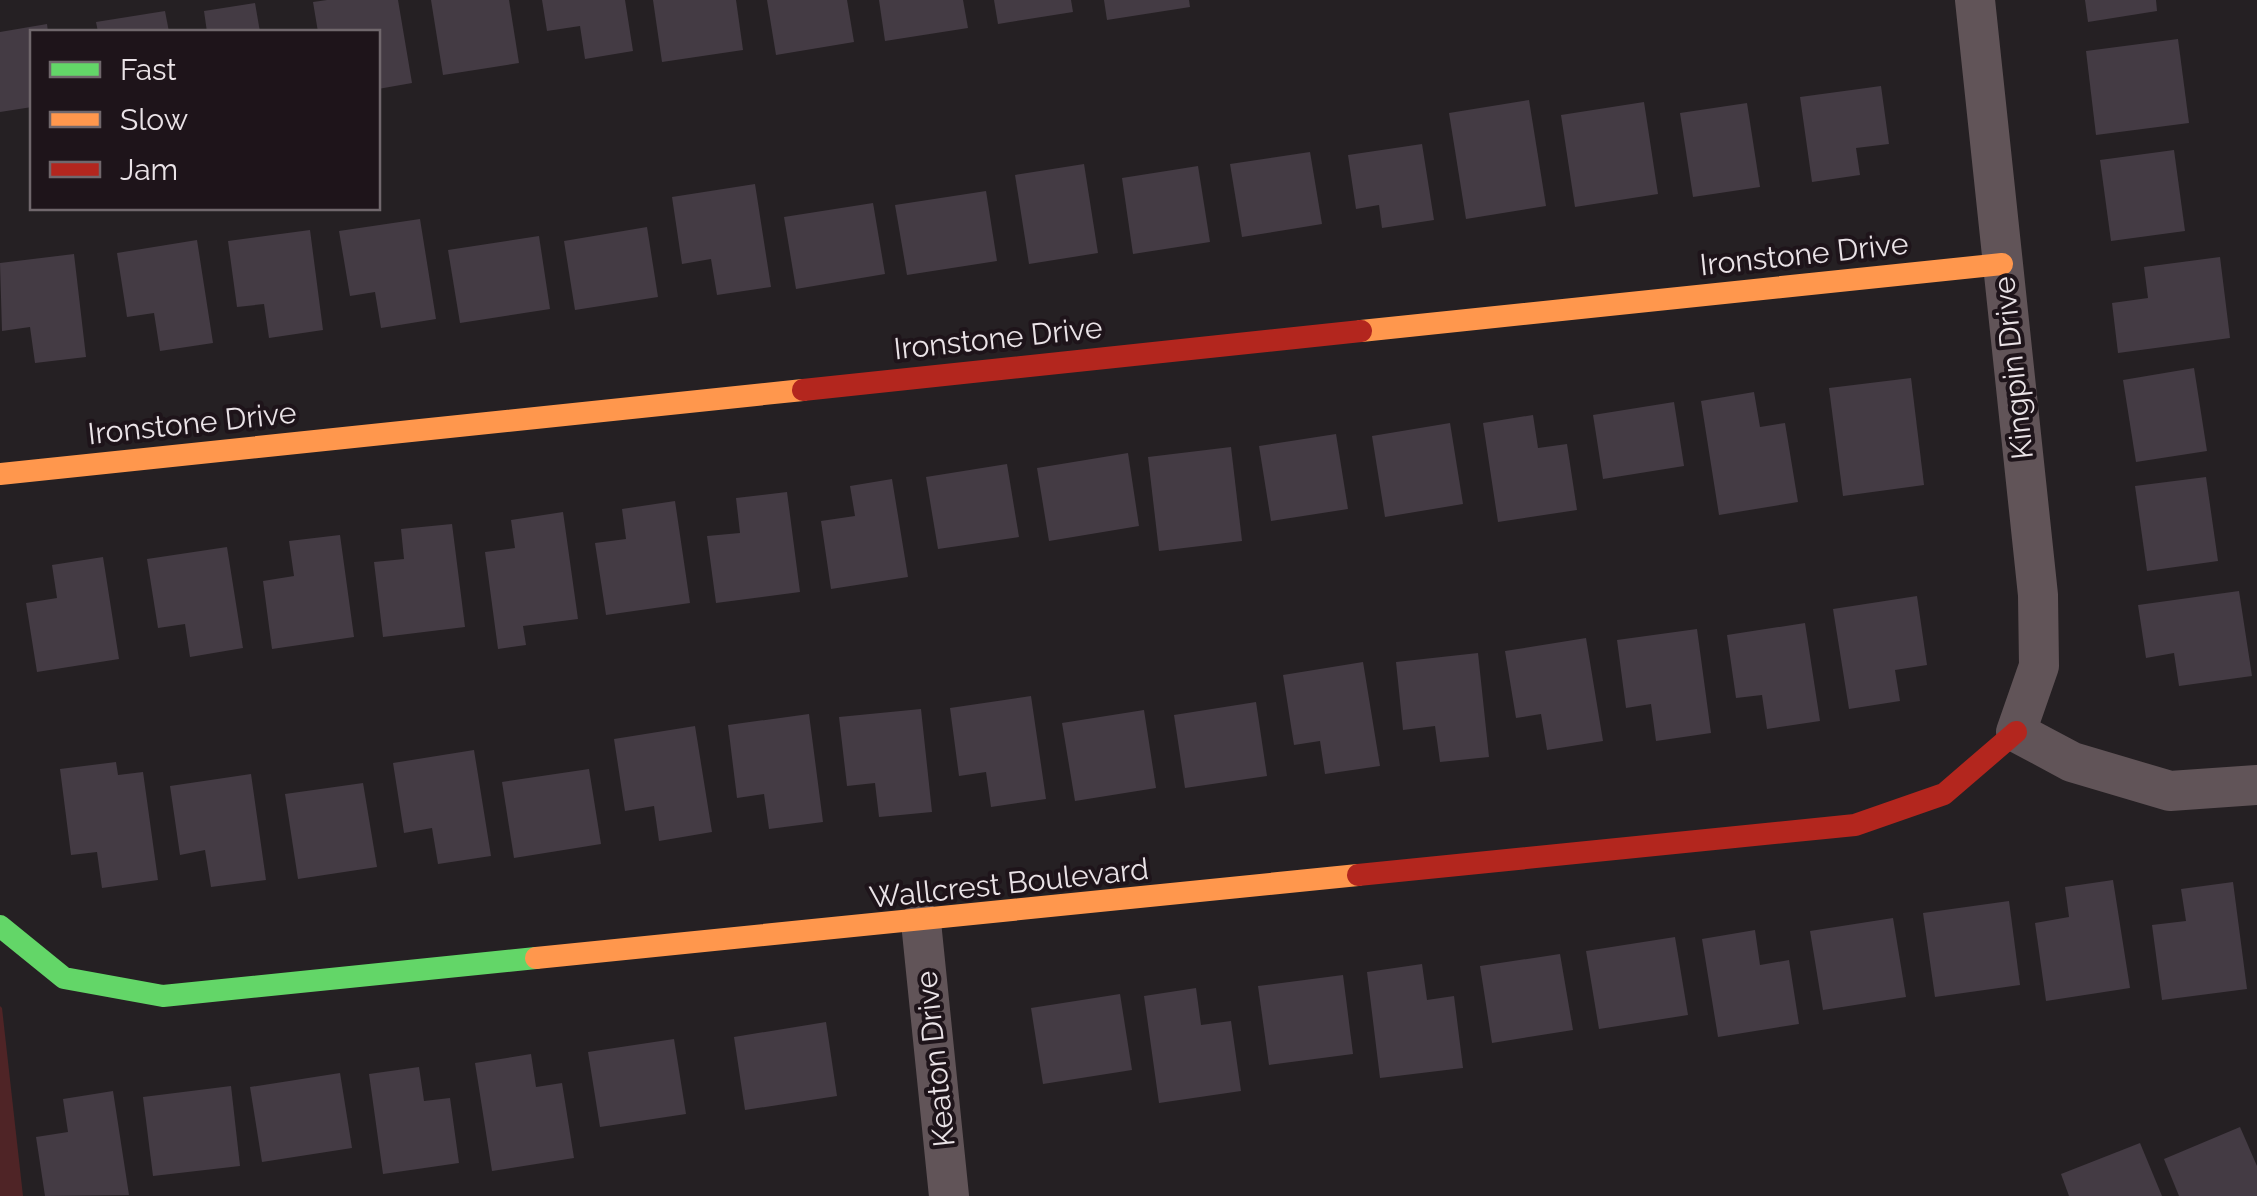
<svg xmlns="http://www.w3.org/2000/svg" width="2257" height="1196" viewBox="0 0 2257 1196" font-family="Raleway,sans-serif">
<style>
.green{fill:#4f2426}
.building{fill:#443b44}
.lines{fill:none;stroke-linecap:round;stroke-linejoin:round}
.street{stroke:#615458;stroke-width:40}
.fast{stroke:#63d668;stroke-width:22}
.slow{stroke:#ff974d;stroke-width:22}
.jam{stroke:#b3261e;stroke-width:22}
.labels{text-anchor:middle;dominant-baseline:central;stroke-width:8;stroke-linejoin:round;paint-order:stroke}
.street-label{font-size:30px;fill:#eae3e7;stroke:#1e141a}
</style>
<rect width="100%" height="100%" fill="#252023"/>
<path class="green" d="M0,1006L2,1008L23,1196H0Z"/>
<g class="building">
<path d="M327,0H398L412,83L378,89V32H318L313,2Z"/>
<path d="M431,0H509L519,63L443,75Z"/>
<path d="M542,0H625L633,51L585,59L580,26L547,31Z"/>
<path d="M653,0H736L743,50L662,62Z"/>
<path d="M767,0H847L854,42L776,55Z"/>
<path d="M879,0H963L968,28L885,41Z"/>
<path d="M994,0H1071L1073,12L998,24Z"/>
<path d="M1104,0H1189L1190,7L1107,20Z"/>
<path d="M2085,0H2156L2157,11L2088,22Z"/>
<path d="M255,3L260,32H207L204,11Z"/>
<path d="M165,11L169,32H98L96,22Z"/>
<path d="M47,24L48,32H32V107L0,112V32Z"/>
<path d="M2178,39L2189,123L2096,135L2086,51Z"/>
<path d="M1881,86L1889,144L1856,148L1860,175L1812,182L1800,97Z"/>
<path d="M1529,100L1546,206L1466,219L1449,113Z"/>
<path d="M1644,102L1658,194L1575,207L1561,115Z"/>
<path d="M1747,103L1760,187L1693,197L1680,113Z"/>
<path d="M1422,144L1434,220L1382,228L1379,205L1356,209L1348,155Z"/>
<path d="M2174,150L2185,231L2111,241L2100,160Z"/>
<path d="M1310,152L1322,224L1242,237L1230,164Z"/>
<path d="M1084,164L1098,253L1029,264L1015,175Z"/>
<path d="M1198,166L1210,242L1133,254L1122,178Z"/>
<path d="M755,184L771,287L717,295L711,259L682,264L672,197Z"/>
<path d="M986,191L997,261L907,275L895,205Z"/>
<path d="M873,203L885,274L796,289L784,217Z"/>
<path d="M420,219L436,319L381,328L375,292L350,296L339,231Z"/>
<path d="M647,227L658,297L575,310L564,241Z"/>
<path d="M310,230L323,330L269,338L264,304L237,307L228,241Z"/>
<path d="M539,236L550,309L460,323L448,250Z"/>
<path d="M197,240L213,343L160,351L154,313L127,317L117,253Z"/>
<path d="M74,254L86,357L35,363L30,327L2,331L0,263Z"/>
<path d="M2220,257L2230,338L2118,353L2112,303L2148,298L2144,267Z"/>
<path d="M2194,368L2207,451L2136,462L2123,380Z"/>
<path d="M1911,378L1924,485L1843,496L1829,388Z"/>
<path d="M1754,392L1760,427L1785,423L1798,502L1719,515L1701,401Z"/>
<path d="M1674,402L1684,466L1603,479L1593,415Z"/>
<path d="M1533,415L1538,448L1567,444L1577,510L1498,522L1483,423Z"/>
<path d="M1450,423L1463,504L1385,517L1372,436Z"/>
<path d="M1336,434L1348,509L1271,521L1259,446Z"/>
<path d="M1231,447L1242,541L1159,551L1148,457Z"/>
<path d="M1128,453L1139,526L1049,541L1037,468Z"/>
<path d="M1007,464L1019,537L938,549L926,477Z"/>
<path d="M2206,477L2218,561L2147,571L2135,486Z"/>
<path d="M892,479L908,577L831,589L821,521L855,516L850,486Z"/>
<path d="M787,492L800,592L716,603L707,536L740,533L736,498Z"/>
<path d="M675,501L690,603L606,615L595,543L626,539L622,509Z"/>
<path d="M563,512L578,619L523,626L526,645L498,649L485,552L515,548L511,520Z"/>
<path d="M452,524L465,627L383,637L374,562L404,559L401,529Z"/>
<path d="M340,535L354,637L272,649L263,581L294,576L289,541Z"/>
<path d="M227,547L243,648L190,657L185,624L158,628L147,559Z"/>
<path d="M103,557L119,659L37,672L26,603L57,598L52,565Z"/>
<path d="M2239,591L2252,676L2179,686L2174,653L2146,658L2138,605Z"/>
<path d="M1917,596L1927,665L1895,670L1900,701L1849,709L1833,609Z"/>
<path d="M1805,623L1820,721L1767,729L1762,695L1736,698L1727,635Z"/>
<path d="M1697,629L1711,733L1656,741L1651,704L1626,708L1617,640Z"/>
<path d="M1586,638L1603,741L1547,750L1541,714L1516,718L1505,651Z"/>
<path d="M1478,653L1489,757L1440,762L1435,726L1403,730L1396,662Z"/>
<path d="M1363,662L1380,766L1325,774L1320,741L1294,745L1283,675Z"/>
<path d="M1031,696L1046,799L991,807L986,772L959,776L950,708Z"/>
<path d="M1256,702L1267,776L1185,788L1174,715Z"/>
<path d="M921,709L932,812L879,817L875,783L847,786L839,717Z"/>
<path d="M1144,710L1156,788L1075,801L1062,723Z"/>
<path d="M809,714L823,822L769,829L764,794L737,798L728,725Z"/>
<path d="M695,726L712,832L659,841L654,806L625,811L614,739Z"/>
<path d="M474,750L491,856L438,864L432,828L404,833L393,763Z"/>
<path d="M116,762L118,775L143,772L158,880L102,888L97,852L71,855L60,769Z"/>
<path d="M589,769L601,844L514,858L502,782Z"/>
<path d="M251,774L266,880L211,887L205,850L180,855L170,786Z"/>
<path d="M363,783L377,867L298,879L285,794Z"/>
<path d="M2113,880L2130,988L2046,1001L2035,923L2069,917L2065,887Z"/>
<path d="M2233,882L2247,989L2162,1000L2152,925L2186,921L2181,889Z"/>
<path d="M2009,901L2020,985L1935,997L1923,913Z"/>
<path d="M1893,918L1906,997L1823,1010L1810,931Z"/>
<path d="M1755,930L1760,965L1789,960L1799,1024L1718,1037L1702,939Z"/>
<path d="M1675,937L1688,1015L1599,1029L1586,951Z"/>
<path d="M1560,954L1573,1030L1492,1043L1480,966Z"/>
<path d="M1422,964L1427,1000L1454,996L1463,1068L1380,1078L1367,972Z"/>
<path d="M1343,975L1353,1054L1269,1065L1258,986Z"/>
<path d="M1196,988L1201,1025L1231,1021L1241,1091L1159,1103L1144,996Z"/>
<path d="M1120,994L1132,1070L1043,1084L1031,1008Z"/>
<path d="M826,1022L837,1096L745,1110L734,1037Z"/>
<path d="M674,1039L686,1114L600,1127L588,1052Z"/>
<path d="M531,1054L536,1087L562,1083L574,1158L492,1171L475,1063Z"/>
<path d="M419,1067L424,1101L450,1098L459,1163L383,1174L369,1074Z"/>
<path d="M340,1073L352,1148L262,1162L250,1087Z"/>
<path d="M231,1086L240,1166L153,1176L143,1097Z"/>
<path d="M113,1091L129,1195L45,1196L36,1137L68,1132L63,1099Z"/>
<path d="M2240,1127L2257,1166V1196H2179L2164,1159Z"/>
<path d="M2140,1143L2162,1196H2069L2061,1174Z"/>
</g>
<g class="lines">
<g class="street">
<path d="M1975,0L2038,595L2039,666L2016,732L2072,762L2170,791L2257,785"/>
<path d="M921,922L949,1196"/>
</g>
<path class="fast" d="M0,926L64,978L163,996L536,958"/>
<g class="slow">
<path d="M1361,331L2002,264"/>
<path d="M0,474L803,390"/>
<path d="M536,958L1358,875"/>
</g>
<g class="jam">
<path d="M803,390L1361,331"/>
<path d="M1358,875L1855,825L1944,794L2016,732"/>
</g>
</g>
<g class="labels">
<g class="street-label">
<text transform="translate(1804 254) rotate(-6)">Ironstone Drive</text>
<text transform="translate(998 338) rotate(-6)">Ironstone Drive</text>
<text transform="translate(2013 368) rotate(-96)">Kingpin Drive</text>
<text transform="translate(192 423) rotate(-6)">Ironstone Drive</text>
<text transform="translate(1009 883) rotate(-6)">Wallcrest Boulevard</text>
<text transform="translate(935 1059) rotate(-96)">Keaton Drive</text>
</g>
</g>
<rect x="30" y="30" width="350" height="180" fill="#1e141a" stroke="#70676c" stroke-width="2.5"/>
<rect x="50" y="62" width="50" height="15" fill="#63d668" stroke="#70676c" stroke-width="2.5"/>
<text x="120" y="80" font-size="30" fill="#eae3e7">Fast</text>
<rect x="50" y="112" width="50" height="15" fill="#ff974d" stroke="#70676c" stroke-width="2.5"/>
<text x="120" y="130" font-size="30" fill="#eae3e7">Slow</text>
<rect x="50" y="162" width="50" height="15" fill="#b3261e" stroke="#70676c" stroke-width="2.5"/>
<text x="120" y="180" font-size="30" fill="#eae3e7">Jam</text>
</svg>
